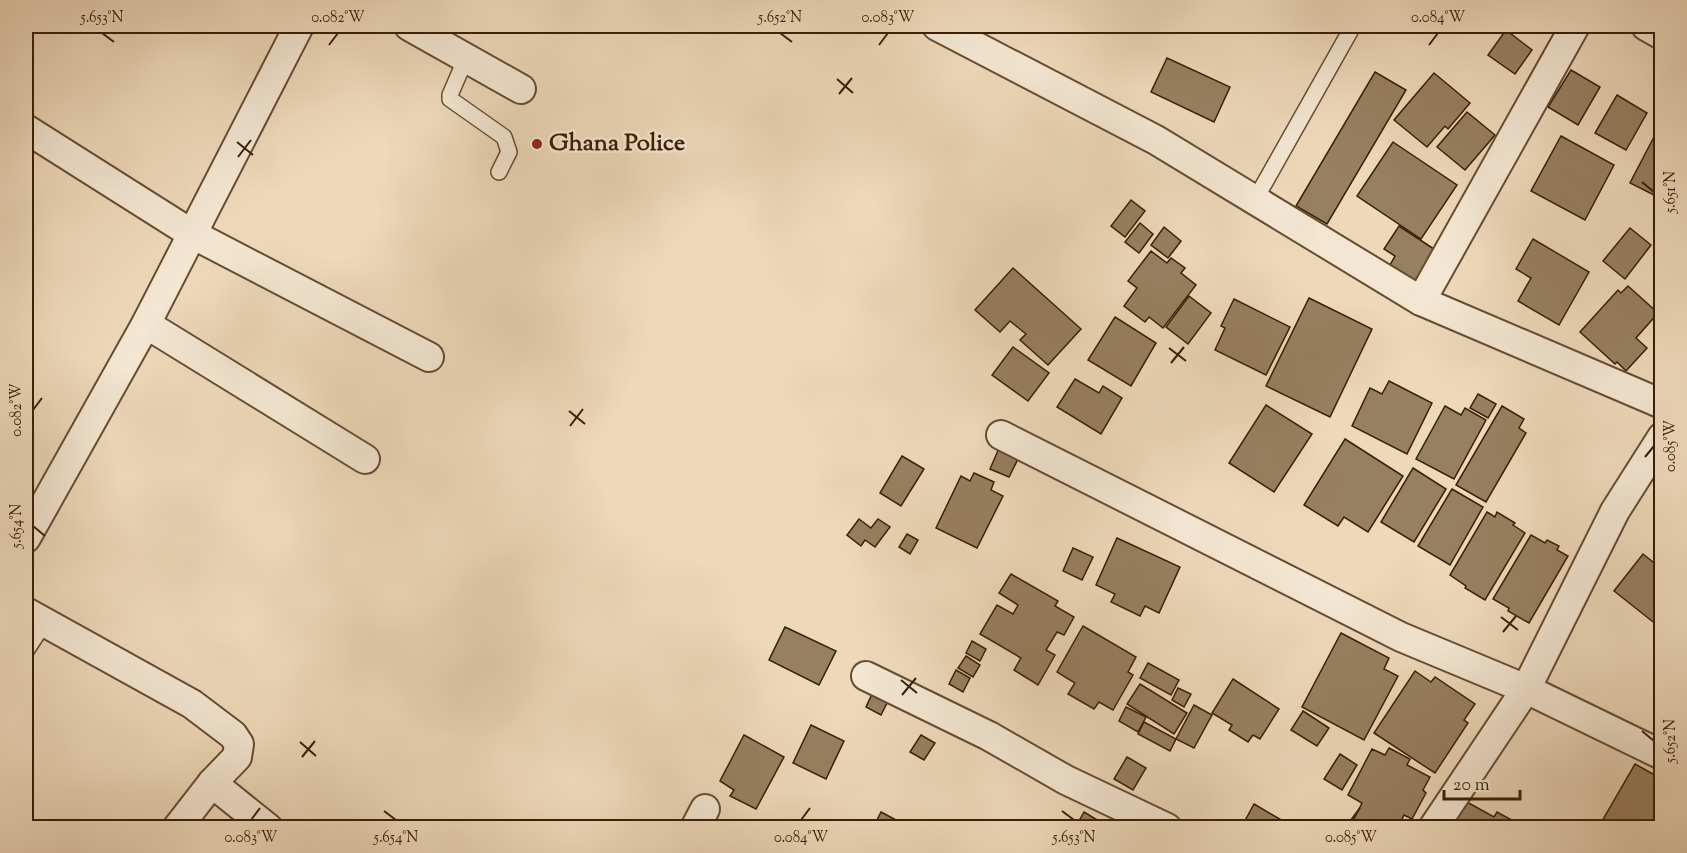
<svg xmlns="http://www.w3.org/2000/svg" width="1687" height="853" viewBox="0 0 1687 853" font-family="'Sorts Mill Goudy',serif">
<style>
.building{fill:#977f61;stroke:#3a1e01;stroke-width:1.5}
.lines{fill:none;stroke-linecap:round;stroke-linejoin:round}
.lane-casing{stroke:#674c2f;stroke-width:18}
.street-casing{stroke:#674c2f;stroke-width:32}
.lane{stroke:#f3e6d2;stroke-width:15}
.street{stroke:#f3e6d2;stroke-width:28}
.ticks{fill:none;stroke:#3a1e01;stroke-width:2}
.poi-dot{fill:#8f2418;stroke:#f3e6d2;stroke-width:2}
.labels{text-anchor:middle;dominant-baseline:central;stroke-width:5;stroke-linejoin:round;paint-order:stroke}
.poi-label{font-size:24px;font-weight:bold;fill:#3a1e01;stroke:#f3e6d2;text-anchor:start}
.neatline{fill:none;stroke:#3a1e01;stroke-width:2}
.ticks-label{font-size:15px;text-anchor:middle;fill:#3a1e01}
</style>
<rect width="100%" height="100%" fill="#edd8ba"/>
<filter id="stains"><feTurbulence type="fractalNoise" baseFrequency=".00333" numOctaves="4"/><feColorMatrix values="0 0 0 0 .2 0 0 0 0 .09 0 0 0 0 .02 0 0 0 .5 -.17"/></filter>
<radialGradient id="worn" r=".72"><stop offset=".6" stop-color="#630" stop-opacity="0"/><stop offset="1" stop-color="#630" stop-opacity=".3"/></radialGradient>
<g class="building">
<path d="M1506,30L1532,50L1515,74L1488,55Z"/>
<path d="M1167,58L1230,87L1214,122L1151,92Z"/>
<path d="M1571,70L1600,87L1578,125L1548,107Z"/>
<path d="M1375,72L1406,90L1327,224L1296,206Z"/>
<path d="M1434,73L1470,103L1448,129L1445,126L1427,147L1394,120Z"/>
<path d="M1617,95L1647,113L1626,150L1595,133Z"/>
<path d="M1467,112L1495,135L1465,170L1437,147Z"/>
<path d="M1655,135L1662,139V199L1630,183Z"/>
<path d="M1561,136L1614,165L1585,220L1531,191Z"/>
<path d="M1393,142L1457,185L1421,239L1357,196Z"/>
<path d="M1131,200L1145,211L1125,237L1111,226Z"/>
<path d="M1140,223L1153,234L1139,253L1125,242Z"/>
<path d="M1399,226L1437,251L1416,282L1390,265L1395,256L1384,249Z"/>
<path d="M1164,227L1181,241L1168,258L1151,245Z"/>
<path d="M1630,228L1651,245L1625,279L1603,261Z"/>
<path d="M1533,239L1589,272L1559,325L1518,301L1531,278L1516,269Z"/>
<path d="M1151,251L1167,263L1171,258L1185,268L1181,273L1196,285L1163,328L1149,317L1145,322L1124,306L1137,288L1128,281Z"/>
<path d="M1013,268L1081,329L1048,365L1020,340L1026,334L1010,321L1000,332L975,310Z"/>
<path d="M1628,286L1658,313L1636,338L1647,348L1626,371L1617,362L1615,364L1580,332L1618,290L1621,293Z"/>
<path d="M1189,296L1211,313L1188,344L1166,327Z"/>
<path d="M1309,298L1372,329L1330,417L1266,386Z"/>
<path d="M1234,299L1290,327L1266,375L1215,350L1225,328L1221,326Z"/>
<path d="M1115,317L1156,343L1131,386L1088,360Z"/>
<path d="M1013,347L1049,373L1028,401L992,375Z"/>
<path d="M1075,379L1099,393L1103,386L1122,398L1101,434L1057,407Z"/>
<path d="M1389,381L1432,403L1407,454L1352,426L1370,388L1382,394Z"/>
<path d="M1478,394L1496,404L1488,418L1470,408Z"/>
<path d="M1266,405L1312,434L1274,492L1229,463Z"/>
<path d="M1445,406L1461,415L1465,408L1486,420L1454,479L1416,459Z"/>
<path d="M1502,406L1524,419L1519,428L1526,433L1486,502L1456,485Z"/>
<path d="M1345,439L1403,476L1368,532L1344,517L1338,526L1304,505Z"/>
<path d="M1000,446L1020,455L1009,477L990,469Z"/>
<path d="M902,456L924,469L901,506L880,493Z"/>
<path d="M1413,468L1446,489L1414,542L1381,522Z"/>
<path d="M974,473L994,482L991,490L1003,496L977,548L936,528L961,476L970,481Z"/>
<path d="M1452,489L1483,507L1450,565L1418,546Z"/>
<path d="M1487,512L1495,517L1497,512L1515,523L1513,525L1525,533L1485,600L1465,588L1466,586L1450,575Z"/>
<path d="M859,519L871,528L878,519L890,527L875,547L865,540L861,546L847,535Z"/>
<path d="M907,534L918,540L910,554L899,547Z"/>
<path d="M1531,535L1545,543L1547,540L1559,546L1557,550L1568,556L1529,623L1508,611L1509,608L1493,599Z"/>
<path d="M1117,538L1180,567L1159,613L1145,606L1140,616L1111,602L1115,594L1096,585Z"/>
<path d="M1073,548L1093,557L1082,580L1063,571Z"/>
<path d="M1662,552V629L1614,591L1643,554L1653,562Z"/>
<path d="M1011,574L1058,601L1055,606L1074,617L1064,635L1057,632L1046,650L1055,655L1038,685L1014,670L1021,658L980,634L997,605L1013,614L1018,605L999,593Z"/>
<path d="M1083,626L1136,657L1128,672L1133,675L1113,710L1099,702L1094,709L1068,694L1075,683L1057,672Z"/>
<path d="M785,627L836,651L819,685L769,660Z"/>
<path d="M1341,633L1389,658L1384,669L1398,676L1364,740L1302,707Z"/>
<path d="M972,641L986,649L980,661L966,653Z"/>
<path d="M966,656L980,665L973,677L958,668Z"/>
<path d="M1148,663L1179,680L1171,695L1140,678Z"/>
<path d="M956,670L970,678L963,692L949,684Z"/>
<path d="M1415,671L1431,682L1435,677L1475,704L1464,720L1468,723L1435,773L1374,733Z"/>
<path d="M1233,679L1279,709L1260,739L1253,735L1248,742L1229,730L1232,725L1212,713Z"/>
<path d="M1140,684L1187,713L1174,734L1127,704Z"/>
<path d="M1178,688L1191,694L1184,707L1172,700Z"/>
<path d="M873,692L889,699L881,715L866,707Z"/>
<path d="M1194,705L1212,715L1194,748L1176,739Z"/>
<path d="M1126,707L1146,717L1138,732L1119,721Z"/>
<path d="M1303,711L1329,728L1317,746L1291,730Z"/>
<path d="M1144,722L1176,739L1170,751L1138,734Z"/>
<path d="M811,725L844,741L826,779L793,763Z"/>
<path d="M744,735L784,757L756,809L730,796L734,790L720,781Z"/>
<path d="M921,735L935,743L924,760L910,752Z"/>
<path d="M1389,748L1410,759L1407,765L1430,777L1423,790L1426,793L1412,819L1404,815L1400,823L1405,826L1404,828H1361L1352,823L1362,803L1348,795L1372,749L1385,755Z"/>
<path d="M1340,754L1357,765L1342,790L1324,779Z"/>
<path d="M1127,757L1146,768L1133,790L1114,779Z"/>
<path d="M1635,764L1662,779V828H1598Z"/>
<path d="M1465,801L1494,817L1497,812L1521,825L1520,828H1450Z"/>
<path d="M1254,804L1295,828H1241Z"/>
<path d="M881,812L911,828H873Z"/>
<path d="M1084,812L1107,826L1113,815L1133,828H1075Z"/>
</g>
<g class="lines">
<defs>
<g id="lane">
<path d="M466,58L450,95V99L504,137L509,152L499,172"/>
<path d="M1255,200L1353,26"/>
<path d="M26,651L45,622"/>
</g>
<g id="street">
<path d="M409,26L521,89"/>
<path d="M937,26L1156,140L1421,301L1662,404"/>
<path d="M1646,26L1662,35"/>
<path d="M26,129L192,234L429,357"/>
<path d="M1421,301L1575,26"/>
<path d="M146,324L365,459"/>
<path d="M1001,435L1401,637L1526,689L1662,755"/>
<path d="M26,538L146,324L299,26"/>
<path d="M26,612L192,704L233,735L239,744L237,757L212,783L177,828"/>
<path d="M866,676L989,736L1066,780L1167,828"/>
<path d="M212,783L268,828"/>
<path d="M695,828L705,809"/>
<path d="M1433,828L1526,689L1615,511L1662,437"/>
</g>
</defs>
<use href="#lane" class="lane-casing"/>
<use href="#street" class="street-casing"/>
<use href="#lane" class="lane"/>
<use href="#street" class="street"/>
</g>
<path class="ticks" d="M102,33L114,42M780,33L792,42M329,45L338,33M879,45L888,33M1429,45L1438,33M837,79L853,93M839,94L852,78M237,142L253,155M238,157L251,140M1642,182L1654,192M1169,348L1186,361M1171,363L1184,347M33,410L42,398M569,411L585,424M570,426L583,409M1645,457L1654,446M33,526L45,536M1501,617L1518,630M1503,632L1516,616M901,680L917,693M902,695L916,678M1642,731L1654,741M300,742L316,756M302,757L315,741M384,811L396,820M1062,811L1074,820M251,820L260,808M801,820L810,808M1351,820L1360,808"/>
<circle class="poi-dot" cx="537" cy="144" r="6"/>
<g class="labels">
<g class="poi-label">
<text x="549" y="144">Ghana Police</text>
</g>
</g>
<rect width="1687" height="853" fill="none" stroke="#edd8ba" stroke-width="66"/>
<path d="M1444 790v9h76v-9" fill="none" stroke="#3a1e01" stroke-width="3"/>
<text x="1453" y="790" font-size="18" fill="#3a1e01" stroke="#f3e6d2" stroke-width="4.5" paint-order="stroke">20 m</text>
<rect x="33" y="33" width="1621" height="787" class="neatline"/>
<g class="ticks-label">
<text x="102" y="22">5.653°N</text>
<text x="338" y="22">0.082°W</text>
<text x="780" y="22">5.652°N</text>
<text x="888" y="22">0.083°W</text>
<text x="1438" y="22">0.084°W</text>
<text transform="translate(1670 192) rotate(-90)" y="5">5.651°N</text>
<text transform="translate(16 410) rotate(-90)" y="5">0.082°W</text>
<text transform="translate(1670 446) rotate(-90)" y="5">0.085°W</text>
<text transform="translate(16 526) rotate(-90)" y="5">5.654°N</text>
<text transform="translate(1670 741) rotate(-90)" y="5">5.652°N</text>
<text x="251" y="842">0.083°W</text>
<text x="396" y="842">5.654°N</text>
<text x="801" y="842">0.084°W</text>
<text x="1074" y="842">5.653°N</text>
<text x="1351" y="842">0.085°W</text>
</g>
<rect width="100%" height="100%" filter="url(#stains)"/>
<rect width="100%" height="100%" fill="url(#worn)"/>
</svg>
